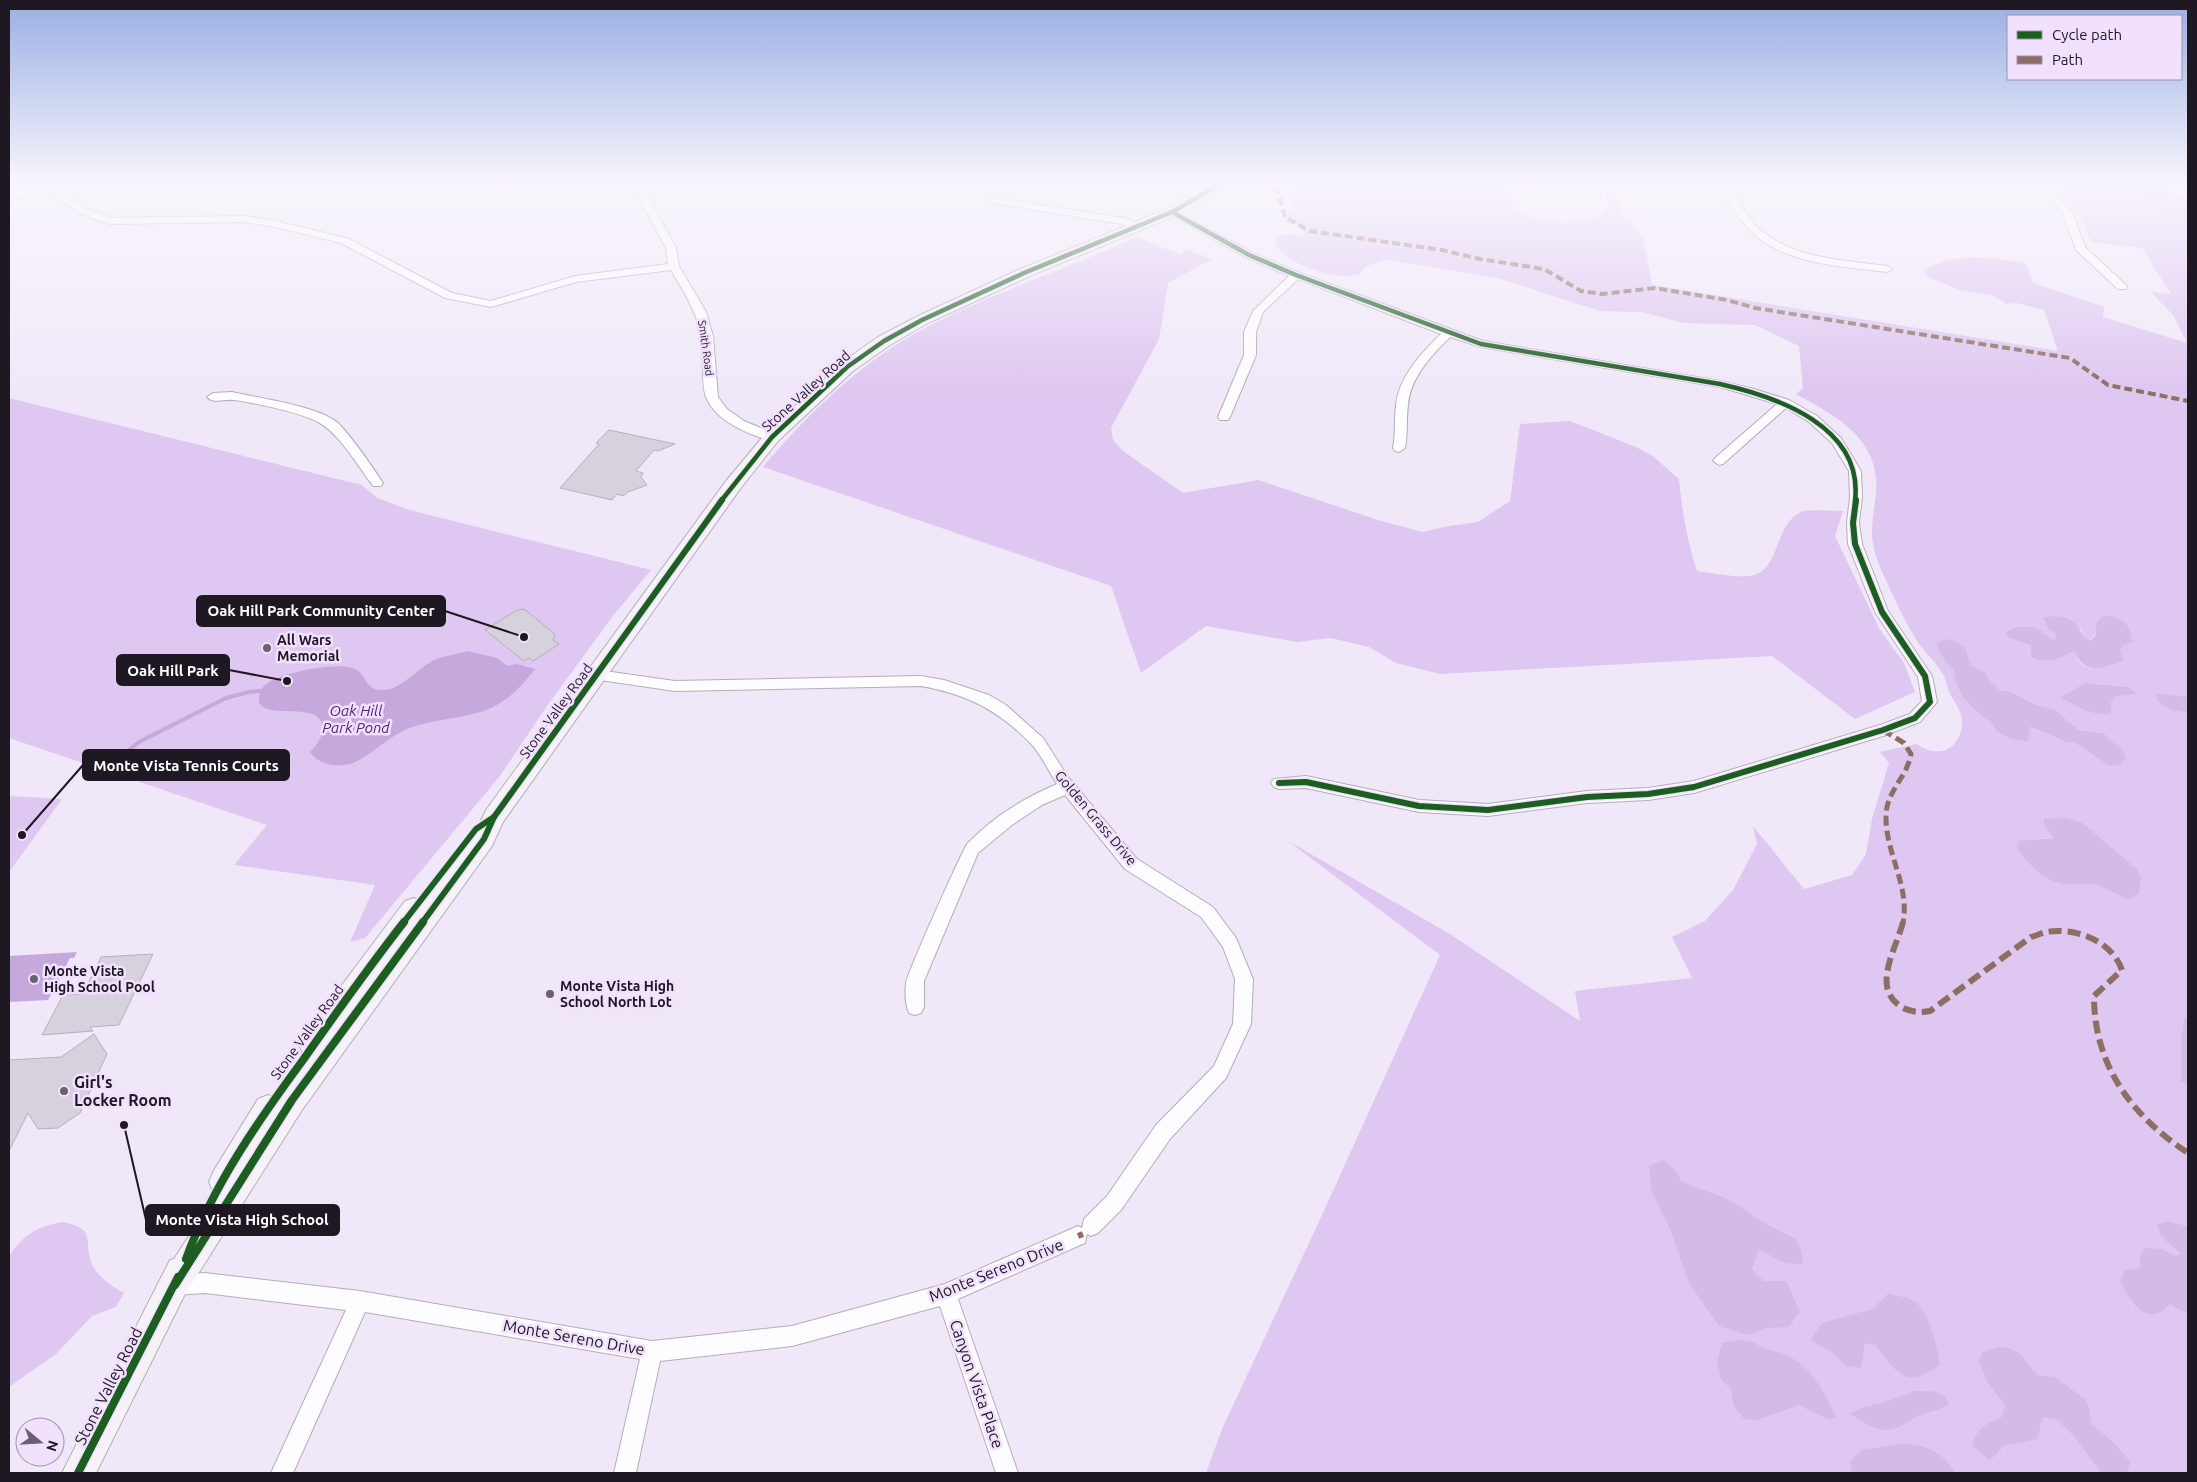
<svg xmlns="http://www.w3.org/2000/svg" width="2197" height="1482" viewBox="0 0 2197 1482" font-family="Ubuntu,sans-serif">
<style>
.green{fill:#dec7f0;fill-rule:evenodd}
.forest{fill:#d3bae7}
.water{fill:#c6a8dd}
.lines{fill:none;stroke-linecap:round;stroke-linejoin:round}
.stream-far1{stroke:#c6a8dd;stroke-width:2.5}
.stream{stroke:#c6a8dd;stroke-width:4}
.building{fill:#d7d0dd;stroke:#b6afbc}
.street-casing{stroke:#b4adb9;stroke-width:2}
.secondary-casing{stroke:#b4adb9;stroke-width:2}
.street{fill:#fdfcfe;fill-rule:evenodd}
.secondary{fill:#f5f2f8;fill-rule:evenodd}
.quiet-far2{stroke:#8d6e63;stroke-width:4;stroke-dasharray:8 4;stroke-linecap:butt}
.quiet-far1{stroke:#8d6e63;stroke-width:5;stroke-dasharray:10 5;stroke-linecap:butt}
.quiet{stroke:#8d6e63;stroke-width:6;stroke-dasharray:13 6;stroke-linecap:butt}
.cycleway-far2-casing{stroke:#f1e1ff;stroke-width:7}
.cycleway-far1-casing{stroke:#f1e1ff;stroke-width:9}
.cycleway-casing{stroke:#f1e1ff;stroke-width:11}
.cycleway-far2{stroke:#1b5e20;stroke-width:4.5}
.cycleway-far1{stroke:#1b5e20;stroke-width:6}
.cycleway{stroke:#1b5e20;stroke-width:8}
.poi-dot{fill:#68616e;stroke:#f1e1ff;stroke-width:2}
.labels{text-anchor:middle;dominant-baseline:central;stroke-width:5;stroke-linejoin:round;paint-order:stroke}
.far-street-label{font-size:11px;fill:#1e1823;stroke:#f1e1ff}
.street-label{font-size:14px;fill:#1e1823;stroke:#f1e1ff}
.poi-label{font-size:14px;font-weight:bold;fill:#1e1823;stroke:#f1e1ff;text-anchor:start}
.water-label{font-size:15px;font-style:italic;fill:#552273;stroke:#f1e1ff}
.near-poi-label{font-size:16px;font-weight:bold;fill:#1e1823;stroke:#f1e1ff;text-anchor:start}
.near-street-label{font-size:16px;fill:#1e1823;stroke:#f1e1ff}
.leader{fill:none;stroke:#1e1823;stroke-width:2}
.callout-dot{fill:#1e1823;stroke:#f1e1ff;stroke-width:2}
.callout{fill:#1e1823;stroke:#1e1823;stroke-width:2}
.callout-label{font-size:15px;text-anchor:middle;font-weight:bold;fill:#fff}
</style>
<rect width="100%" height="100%" fill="#f0e8f8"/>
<g class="green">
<path d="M1297,182H1509L1504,190C1511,226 1587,233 1608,208L1607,199L1600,182H1611L1622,217L1634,221L1636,230L1643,235L1652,285L2058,351L2044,310L2016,303L2007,304L1992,295L1960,290L1930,278L1924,272C1948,251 1997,258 2026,263L2033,283L2104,307L2103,317L2187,343L2173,315L2151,292L2171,294L2142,248L2091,242L2079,214L2059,190L2057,182H2112L2146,202L2188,219V710L2157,694V701L2171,710L2188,713V1017L2184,1020L2181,1040V1082L2188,1084V1226L2169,1221L2174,1246L2182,1254L2174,1255L2162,1249L2140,1257L2139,1269L2170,1304L2188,1310V1473H1206L1222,1429L1322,1215L1440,955L1288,841L1450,934L1580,1021L1575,991L1692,978L1672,937L1705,921L1733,890L1757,844L1753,826L1804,889L1852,875L1866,854L1872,819L1889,763L1880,752L1917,744C1925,750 1931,752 1942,751C1958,748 1966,727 1960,712C1958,705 1952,699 1949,692C1947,686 1946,680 1943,674C1936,662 1925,653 1917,641C1904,620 1893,596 1883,574C1867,538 1872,529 1876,493C1881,439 1836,416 1796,394L1803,388L1799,346L1755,325L1684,323L1642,312L1600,311L1498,278L1385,259L1365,267L1360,274C1336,281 1292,266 1276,246V239C1284,231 1293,235 1303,236L1304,231L1297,225L1286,223V217L1291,209L1290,197ZM2096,624L2123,645L2111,665C2093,668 2081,673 2074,651L2065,655L2031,648L2032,645L2009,638L2039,630L2054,640L2056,635L2049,629H2081L2083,638L2090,641L2097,631ZM1966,649L1968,661L1973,666L1986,673L1990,681L2000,690L2012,692L2036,705L2054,709L2079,730L2103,733L2109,766L2074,742H2066L2029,727L2028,742L1998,732L1990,722L1977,712L1956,684L1953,669ZM2085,683L2122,686L2135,694L2116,695L2111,702L2062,697ZM2083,823L2136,868L2127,900C2118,895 2108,889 2099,886C2089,883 2081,885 2071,885C2046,884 2031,868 2017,849L2038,839L2054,838Z"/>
<path d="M1136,237L1180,254L1186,249L1212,259L1168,283L1159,339L1111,428L1113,440L1123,451L1183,493L1258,480L1378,520L1422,532L1449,526L1478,522L1510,501L1520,424L1570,421L1636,447L1653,456L1679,479C1682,510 1687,541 1697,571C1711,573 1742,579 1754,575C1780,568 1774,525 1801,512C1808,509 1833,511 1843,511L1835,536L1879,628L1904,663L1915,692L1855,719L1772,656L1440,674L1396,663L1369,647L1331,638L1297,642L1206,626L1141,673L1111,586L763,467C806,416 856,367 914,334C984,295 1063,271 1136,237Z"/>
<path d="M9,398L362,485L377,498L410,510L651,570L613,616L547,706L500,776L365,938L350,942L375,885L234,865L267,825L9,738Z"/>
<path d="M9,796L62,799L9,872Z"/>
<path d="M63,1222C100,1229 81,1244 94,1268C100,1278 114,1288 124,1293L116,1307L92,1316L56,1354L9,1387V1257C22,1235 38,1226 63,1222Z"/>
</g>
<g class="forest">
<path d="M2112,182H2153L2166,186L2188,205V219L2146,202Z"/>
<path d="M2108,616C2125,619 2131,626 2132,642L2123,645L2120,650L2123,661C2102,668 2084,676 2074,651C2058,658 2048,665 2031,657V645L2009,638L2006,632C2015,626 2030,625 2040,630C2045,633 2048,637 2054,640L2056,635L2049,629L2043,618C2061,613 2078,619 2083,637L2090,641C2096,636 2097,632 2096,624L2101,617Z"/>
<path d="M1945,639L1957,642L1966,649L1969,661L1973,666L1986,673L1990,681L2000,690L2012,692L2036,705L2054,709L2079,730L2103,733L2123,751L2126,758L2121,764L2109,766L2074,742H2066L2030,727L2028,742L2009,738L1998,732L1990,722L1977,712L1964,698L1956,684L1953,669L1944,659L1936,644Z"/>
<path d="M2085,683L2129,687L2136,694L2116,696L2111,702V714C2092,716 2077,707 2061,697Z"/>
<path d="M2157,694L2188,697V713L2171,710L2157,701Z"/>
<path d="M2066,818L2083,823L2136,868L2141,876L2139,893L2127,900C2118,895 2108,889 2099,886C2089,883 2081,885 2071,885C2046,884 2031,868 2017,849L2019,841L2054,838L2044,824V819Z"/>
<path d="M2188,1017V1084L2181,1082V1040L2184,1019Z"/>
<path d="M1663,1160L1675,1170L1682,1182L1730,1200L1766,1224L1796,1239L1801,1250L1803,1265L1782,1262L1759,1249L1752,1269L1764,1281H1786L1800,1312L1788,1327L1766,1328L1747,1335L1719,1326L1689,1283L1671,1231L1651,1190L1649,1166Z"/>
<path d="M2169,1221L2188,1226V1314L2170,1304C2147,1329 2130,1301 2120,1281L2125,1270L2139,1269L2140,1257L2145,1248L2162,1249L2174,1255L2181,1254L2160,1235L2157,1224Z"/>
<path d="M1888,1294C1896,1296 1908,1297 1914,1301C1930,1312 1937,1347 1940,1365C1905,1391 1896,1371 1875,1345L1865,1343L1861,1368L1846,1366L1832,1352L1810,1340L1822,1323L1872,1309Z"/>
<path d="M1738,1340C1754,1340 1754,1344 1767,1349C1772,1352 1777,1351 1782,1353C1810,1364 1826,1393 1836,1418L1829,1420L1799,1405L1757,1420L1744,1419L1734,1406L1731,1389L1721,1379L1717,1361L1722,1343Z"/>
<path d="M1998,1347C2021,1347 2024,1360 2037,1375L2055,1377L2086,1400L2090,1411L2091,1424L2111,1440L2130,1461L2128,1471L2124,1473H2101L2073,1435L2057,1420L2043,1417L2037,1439L2003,1446L1996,1455L1989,1460L1973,1446C1974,1430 1988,1422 2002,1417L2005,1405L1988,1383L1979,1362L1982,1352Z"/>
<path d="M1915,1391C1930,1391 1941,1389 1949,1403C1939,1412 1928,1411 1917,1416C1912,1419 1908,1422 1903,1425C1879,1437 1870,1425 1850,1414L1863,1407L1883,1403Z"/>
<path d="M1902,1444C1925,1444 1944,1453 1955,1473H1852L1850,1461L1862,1450Z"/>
</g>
<g class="water">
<path d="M467,651L497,658L507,666L517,664L535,669C526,680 516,693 503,701C475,721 436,716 405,730C389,737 363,761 350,764C334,767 320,765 310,752C317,745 325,734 322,724C318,705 279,715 265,708C263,707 261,705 259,703C259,697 260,689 265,685C279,673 335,662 353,668C368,674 364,692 385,690C403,688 418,668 434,660C444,656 457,654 467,651Z"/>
<path d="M77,952L74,958H70L48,1000L9,1002V956Z"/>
</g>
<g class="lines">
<path class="stream-far1" d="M18,182L32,184"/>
<path class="stream" d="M131,770L122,762L129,750L139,742L226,698L249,692L261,691"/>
</g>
<g class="building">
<path d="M609,430L675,444L658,451L654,450L636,471L643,473L641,477L647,485L628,492L623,496L617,494L612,500L560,488L599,444L596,443Z"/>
<path d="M524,609L555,634L553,640L559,644L533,661L529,658L524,661L485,630L517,610Z"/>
<path d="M153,954L119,1025L90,1027L93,1031L42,1035L63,995L83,994L101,957Z"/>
<path d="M94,1034L107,1054L80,1113L58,1128L38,1129L28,1113L9,1151V1060L61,1057Z"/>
</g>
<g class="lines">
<defs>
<g id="street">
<path d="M45,182H53L60,190L83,182H98L66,195L88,209L111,218L244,216L276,221L349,239L452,293L491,301L575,276L668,264L666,248L630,182H640L644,191L656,182H667L648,197L676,248L679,266L706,312L713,336L718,397L727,409L744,421L776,434L778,437L772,441C749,435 715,421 706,397C701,384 704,352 701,336C697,311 683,291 671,270L576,282L491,307L445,298L341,243L276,227L244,222L110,224C86,218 64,205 47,188L9,201V195Z"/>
<path d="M1714,182H1725C1737,195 1744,213 1756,226C1790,259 1843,260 1887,266L1892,269L1887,272C1842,266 1782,265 1749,229C1736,215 1726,197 1714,182Z"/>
<path d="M2042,182H2052L2057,193L2073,214L2085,247L2126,285L2127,287L2126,289H2118L2076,250L2063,214L2047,194Z"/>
<path d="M989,197L1124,218L1144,226L1139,229L1122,224L986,202L984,200Z"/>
<path d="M1172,209L1253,253L1300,273L1483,341L1720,381L1754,389L1789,400L1817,416L1841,438L1861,471L1862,497L1859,523L1862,544L1888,611L1932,676L1937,702L1920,722L1883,736L1694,793L1648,800L1587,803L1488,816L1419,812L1306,788L1279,789L1274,787L1271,783L1274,779L1306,776L1419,800L1488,804L1587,791L1648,788L1694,781L1880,725L1910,714L1922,701L1918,677L1875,612L1848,544L1847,523L1850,497L1849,471L1832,443L1809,422L1786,408L1723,464L1719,465L1713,461L1715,458L1777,404L1720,387L1481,347L1450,337C1431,356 1410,378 1408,405C1406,420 1408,434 1405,448L1399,452L1395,451L1393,448C1396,434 1394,420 1396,405C1399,377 1421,353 1441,334L1298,279L1263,312L1256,332V355L1230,417L1228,420H1220L1218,417L1244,355V332L1253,311L1289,276L1245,257L1169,214V210Z"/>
<path d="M232,392C258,398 321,406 339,424C353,439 372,466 383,483L381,486H373C358,466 339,433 318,422C302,413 252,402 233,400C224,399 213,404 207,397L213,393Z"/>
<path d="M598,670L675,681L921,676L944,680L989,695L1006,705L1043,738L1068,777L1137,859L1213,907L1236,938L1253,979L1251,1024L1226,1078L1170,1139L1121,1210L1098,1233L1091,1236L1087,1234L1085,1243L958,1299L1018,1473H996L940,1306L792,1346L660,1361L636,1473H614L640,1359L365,1312L293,1473H271L346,1310L205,1293L175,1295L168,1292L165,1285L168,1278L175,1275L205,1273L360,1291L652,1341L792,1326L945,1284L1078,1226L1082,1228L1084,1219L1107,1196L1156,1125L1214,1066L1233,1024L1235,979L1223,947L1201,917L1125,869L1065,795L1042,805L1012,825L978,853L924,981V1007L921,1013L915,1015L909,1013C905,1004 905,992 906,983C907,974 963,848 968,843C993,817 1024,798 1057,784C1049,772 1042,756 1032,745C1000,711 967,694 921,686L675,691L593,679L591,675L593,671Z"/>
</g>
<path id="secondary" d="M1213,182H1231L1177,215L1030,276L928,323L890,345L853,371L778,441L740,489L503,822L492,846L302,1110L184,1296L96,1473H62L170,1260L174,1259L216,1194L213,1192L209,1182L213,1172L258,1099L268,1095L277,1099L308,1057L303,1055L300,1046L303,1037L405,901L414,898L423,902L475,833L486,810L726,481L766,433L841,363L878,337L916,317L1018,270L1167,209Z"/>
</defs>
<use href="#street" class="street-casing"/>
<use href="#secondary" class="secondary-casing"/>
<use href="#street" class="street"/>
<use href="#secondary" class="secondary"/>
<path class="quiet-far2" d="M1276,186L1285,217L1310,231L1442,250L1480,259L1544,269L1581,291L1602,294L1655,288L1727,300L1755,308L2070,358L2108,385L2188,401"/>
<path class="quiet-far1" d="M1883,730L1904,743L1911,754C1907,778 1885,792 1886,818C1886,854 1910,886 1903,923"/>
<g class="quiet">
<path d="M1903,922C1897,947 1871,987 1900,1006C1909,1012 1920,1013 1930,1011L2031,937C2036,936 2041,933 2046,932C2076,927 2112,941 2122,970L2094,996C2094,1066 2132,1116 2188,1153"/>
<path d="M1078,1236L1083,1234"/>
</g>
<defs>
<g id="cycleway-far2">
<path d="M1172,212L1249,255L1296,275L1481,344L1720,384C1778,397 1864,427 1855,501"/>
<path d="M721,501L772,437L847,367L884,341L922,320L1024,273L1172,212L1224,182"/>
</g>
<g id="cycleway-far1">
<path d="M1279,783L1306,782L1419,806L1488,810L1587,797L1648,794L1694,787L1883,730L1915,718L1930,702L1925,676L1882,612L1855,544L1853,523L1856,500"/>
<path d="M403,923L476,829L494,817"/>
<path d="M422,923L484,839L494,817L722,500"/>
</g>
<g id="cycleway">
<path d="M186,1259C212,1187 258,1121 303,1060C336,1013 369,967 404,922"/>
<path d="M175,1285L292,1100L423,922"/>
<path d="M78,1473L178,1277"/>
</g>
</defs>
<use href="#cycleway-far2" class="cycleway-far2-casing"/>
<use href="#cycleway-far1" class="cycleway-far1-casing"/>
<use href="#cycleway" class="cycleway-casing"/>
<use href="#cycleway-far2" class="cycleway-far2"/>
<use href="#cycleway-far1" class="cycleway-far1"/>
<use href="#cycleway" class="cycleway"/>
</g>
<linearGradient id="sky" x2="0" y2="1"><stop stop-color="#9aafe4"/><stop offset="0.47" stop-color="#f8f5fc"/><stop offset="1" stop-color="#f8f5fc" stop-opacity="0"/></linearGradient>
<rect width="2197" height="390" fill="url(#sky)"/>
<g class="poi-dot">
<circle cx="267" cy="648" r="5"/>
<circle cx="34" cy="979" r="5"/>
<circle cx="550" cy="994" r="5"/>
<circle cx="64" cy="1091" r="5"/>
</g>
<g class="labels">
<g class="far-street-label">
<text transform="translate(706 348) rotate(82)">Smith Road</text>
</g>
<g class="street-label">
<text transform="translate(806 391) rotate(-42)">Stone Valley Road</text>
<text transform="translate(556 711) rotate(-54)">Stone Valley Road</text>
<text transform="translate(1096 818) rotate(50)">Golden Grass Drive</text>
<text transform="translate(307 1032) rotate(-54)">Stone Valley Road</text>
</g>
<g class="poi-label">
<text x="277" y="640">All Wars<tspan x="277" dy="16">Memorial</tspan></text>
<text x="44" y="971">Monte Vista<tspan x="44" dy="16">High School Pool</tspan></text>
<text x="560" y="986">Monte Vista High<tspan x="560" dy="16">School North Lot</tspan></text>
</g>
<g class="water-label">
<text x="356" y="710">Oak Hill<tspan x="356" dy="17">Park Pond</tspan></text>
</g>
<g class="near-poi-label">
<text x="74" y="1082">Girl's<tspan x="74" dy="18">Locker Room</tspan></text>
</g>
<g class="near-street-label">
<text transform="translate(996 1270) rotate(-22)">Monte Sereno Drive</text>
<text transform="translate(574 1337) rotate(10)">Monte Sereno Drive</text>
<text transform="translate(977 1384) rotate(71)">Canyon Vista Place</text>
<text transform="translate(108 1386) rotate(-63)">Stone Valley Road</text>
</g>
</g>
<path class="leader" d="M524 637L445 611M287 681L229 670M22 835L83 765M124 1125L146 1220"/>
<g class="callout-dot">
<circle cx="524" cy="637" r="5"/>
<circle cx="287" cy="681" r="5"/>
<circle cx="22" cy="835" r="5"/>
<circle cx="124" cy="1125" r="5"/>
</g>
<g class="callout">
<rect x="197" y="596" width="248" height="30" rx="5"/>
<rect x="117" y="655" width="112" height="30" rx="5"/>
<rect x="83" y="750" width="206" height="30" rx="5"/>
<rect x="146" y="1205" width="193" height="30" rx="5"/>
</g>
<g class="callout-label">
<text x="321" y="616">Oak Hill Park Community Center</text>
<text x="173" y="676">Oak Hill Park</text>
<text x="186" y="771">Monte Vista Tennis Courts</text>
<text x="242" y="1225">Monte Vista High School</text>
</g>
<rect width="2197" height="1482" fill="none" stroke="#1e1823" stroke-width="20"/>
<rect x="2007" y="15" width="175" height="65" fill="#f1e1ff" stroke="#9d91a7"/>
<rect x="2017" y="31" width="25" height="8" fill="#1b5e20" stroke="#9d91a7"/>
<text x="2052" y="40" font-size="15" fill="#1e1823">Cycle path</text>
<rect x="2017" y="56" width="25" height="8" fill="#8d6e63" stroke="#9d91a7"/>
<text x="2052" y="65" font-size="15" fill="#1e1823">Path</text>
<g transform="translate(40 1442) rotate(108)"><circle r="24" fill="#f1e1ff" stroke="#9d91a7"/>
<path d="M0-4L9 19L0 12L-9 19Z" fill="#68616e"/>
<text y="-8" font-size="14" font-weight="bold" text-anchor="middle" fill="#1e1823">N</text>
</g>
</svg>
